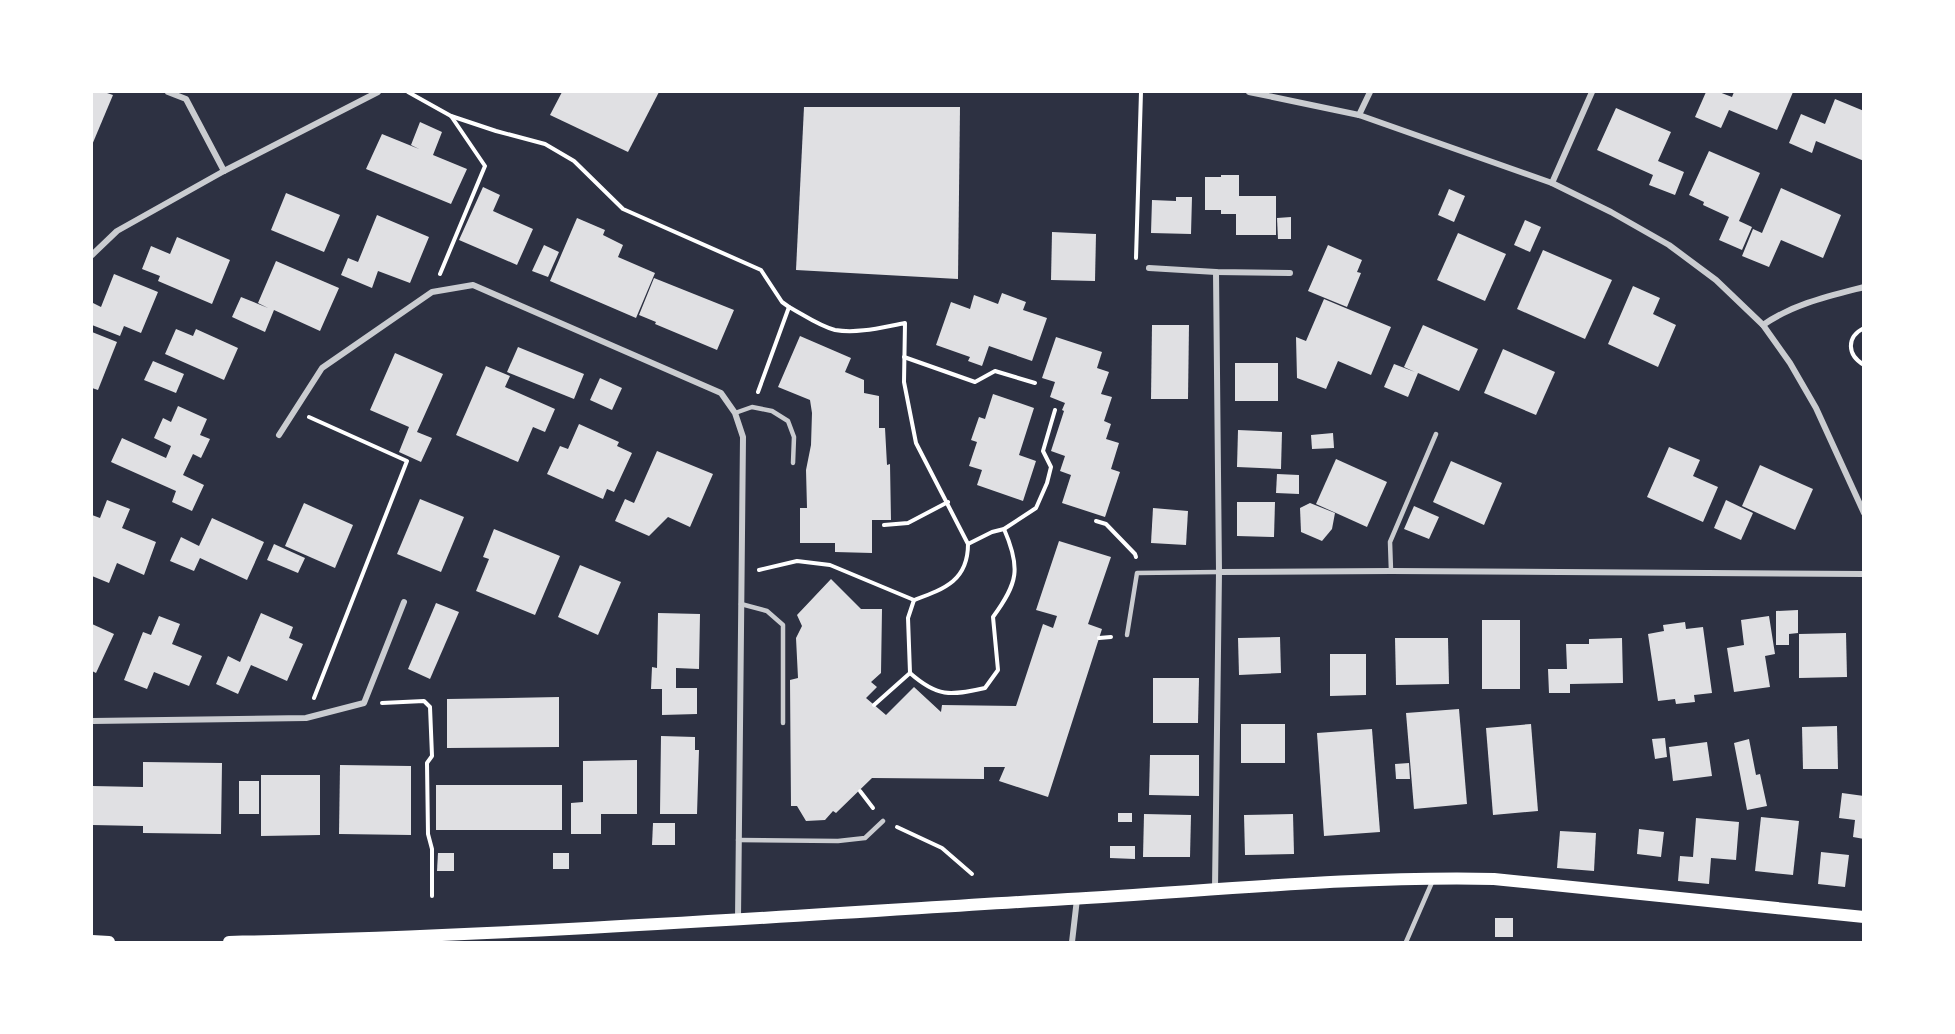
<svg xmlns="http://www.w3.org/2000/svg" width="1955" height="1034" viewBox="0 0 1955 1034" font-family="'Space Grotesk',sans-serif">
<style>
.building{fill:#e0e0e3}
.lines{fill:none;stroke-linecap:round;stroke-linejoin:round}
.path{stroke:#fff;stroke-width:4}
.service{stroke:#caccd0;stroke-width:4.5}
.minor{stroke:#caccd0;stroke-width:6}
.secondary{stroke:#fff;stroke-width:12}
</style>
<rect width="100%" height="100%" fill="#2d3142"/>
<g class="building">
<path d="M92,92H104L113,95L92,145Z"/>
<path d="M562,92H659L628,152L550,115Z"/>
<path d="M1706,92H1719L1732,97L1734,92H1793L1777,130L1729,110L1721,128L1695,117Z"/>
<path d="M1835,99L1864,111V161L1816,141L1812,153L1789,143L1801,114L1825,124Z"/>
<path d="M804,107H960L958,279L796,270Z"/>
<path d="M1616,108L1671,132L1658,161L1684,172L1675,195L1649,185L1653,175L1597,150Z"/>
<path d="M420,122L442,132L433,155L467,169L451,204L366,169L382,134L419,149L411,145Z"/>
<path d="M1709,151L1760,173L1739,221L1752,227L1742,250L1719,240L1729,217L1703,205L1704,202L1689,195Z"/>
<path d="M1221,175H1239V196H1276V235H1236V214H1221V210H1205V177H1221Z"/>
<path d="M483,187L500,195L493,211L533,229L517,265L459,240Z"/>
<path d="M1781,188L1841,215L1823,258L1781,240L1769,267L1742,256L1753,229L1762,233Z"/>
<path d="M1449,189L1465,196L1454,222L1438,215Z"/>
<path d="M286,193L340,215L324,252L271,230Z"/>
<path d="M1176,197H1192L1191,234L1151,233L1152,200L1176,201Z"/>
<path d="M377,215L429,237L410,283L378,271L372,288L341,275L348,258L358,262Z"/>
<path d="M1291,217V239H1278L1277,218Z"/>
<path d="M577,218L605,230L603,235L623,245L618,257L655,273L636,318L550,281Z"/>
<path d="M1525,220L1541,227L1530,252L1514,245Z"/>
<path d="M1052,232L1096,234L1095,281L1051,280Z"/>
<path d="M1458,233L1506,254L1485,301L1437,280Z"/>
<path d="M177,237L230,260L212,304L158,281L160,276L142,269L151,246L170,254Z"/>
<path d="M544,245L559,252L548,277L532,271Z"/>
<path d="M1328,245L1362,260L1357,272L1361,273L1347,307L1308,291Z"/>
<path d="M1543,250L1612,280L1585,339L1517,309Z"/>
<path d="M276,261L339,288L320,331L274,310L265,332L232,317L241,297L268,308L258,303Z"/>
<path d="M114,274L158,292L141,333L124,326L120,336L92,325L93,303L101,307Z"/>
<path d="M654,278L734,310L717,350L655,324L656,322L639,315Z"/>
<path d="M1633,286L1660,298L1653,314L1676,325L1658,367L1608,344Z"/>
<path d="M1002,293L1026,302L1023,310L1047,318L1032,361L989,346L982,366L968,361L970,357L936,345L951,302L970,309L974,295L998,304Z"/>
<path d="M1324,299L1391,327L1371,375L1338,361L1326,389L1297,378L1296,337L1306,341Z"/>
<path d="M1152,325H1189L1188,399H1151Z"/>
<path d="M1423,325L1478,349L1459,391L1418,373L1408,397L1384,387L1394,364L1415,372L1404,367Z"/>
<path d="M176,329L193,336L196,329L238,348L224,380L165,354Z"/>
<path d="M92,332L117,342L98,390L92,388Z"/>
<path d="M800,336L851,358L845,372L864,380V393L879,396V428H885L887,465L890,464L891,520H872V553L835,552V543H800V508H807L806,470L811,445L812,413L810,400L778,387Z"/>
<path d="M1056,337L1102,352L1097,368L1109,372L1101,394L1112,397L1104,421L1111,424L1106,439L1119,443L1111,469L1120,472L1105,517L1062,503L1071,475L1060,471L1065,456L1051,451L1064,411L1062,410L1065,403L1050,397L1055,382L1042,378Z"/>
<path d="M518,347L584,374L574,399L507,372Z"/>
<path d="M1503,349L1555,372L1536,415L1484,393Z"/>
<path d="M395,353L443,374L417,432L432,438L421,462L399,452L409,427L370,410Z"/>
<path d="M153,361L184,374L176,393L144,380Z"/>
<rect x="1235" y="363" width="43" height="38"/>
<path d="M486,366L510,376L505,387L555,409L545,432L533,427L518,462L456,435Z"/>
<path d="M600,378L622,388L612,410L590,400Z"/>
<path d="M993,394L1034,408L1019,455L1036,461L1023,501L977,485L982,470L969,466L977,442L971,440L979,417L985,419Z"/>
<path d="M178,406L207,419L200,435L210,439L201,458L193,454L183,475L204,485L192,511L172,502L176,491L111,462L122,438L166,458L171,446L154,438L163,418L171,422Z"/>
<path d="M579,424L619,442L617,446L632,453L614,492L607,489L603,499L547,474L560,446L568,449Z"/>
<path d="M1238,430L1282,432L1281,469L1237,467Z"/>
<path d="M1333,433L1334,448L1312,449L1311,435Z"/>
<path d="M1669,447L1700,460L1693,476L1718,487L1703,522L1647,497Z"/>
<path d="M657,451L713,474L690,527L668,517L649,536L615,521L625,499L634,503Z"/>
<path d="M1336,459L1387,482L1367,527L1316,504Z"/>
<path d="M1451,461L1502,483L1484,525L1433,502Z"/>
<path d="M1760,465L1813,489L1795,530L1742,506Z"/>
<path d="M1277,474L1299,475V494L1276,493Z"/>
<path d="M420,499L464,517L441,572L397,554Z"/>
<path d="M107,500L130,509L122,528L156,542L144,575L117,563L109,583L92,576V515L100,518Z"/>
<path d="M1726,500L1753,513L1741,540L1714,528Z"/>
<path d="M1237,502H1275L1274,537L1237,536Z"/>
<path d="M304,503L353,525L335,568L285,546Z"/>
<path d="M1310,503L1335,513L1332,529L1322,541L1301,532L1300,508Z"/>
<path d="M1414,506L1439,517L1429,539L1404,529Z"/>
<path d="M1153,508L1188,511L1186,545L1151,543Z"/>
<path d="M212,518L264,542L247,580L200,558L194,571L170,561L181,537L199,546Z"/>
<path d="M494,529L560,556L535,615L476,591L489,559L483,557Z"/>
<path d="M1059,541L1111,557L1088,624L1102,629L1048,797L999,781L1005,767H984V779L872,778L836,813L833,811L825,820L806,821L797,806H791L790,680L798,678L796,638L802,626L797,615L831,579L861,609H882L881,673L871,682L877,687L866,698L886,715L914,687L941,712L942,705L1016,706L1043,624L1053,628L1057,616L1036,610Z"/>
<path d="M274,544L305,558L298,573L267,560Z"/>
<path d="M580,565L621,582L598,635L558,617Z"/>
<path d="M436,603L459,612L430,679L408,669Z"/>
<path d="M1798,610V633L1789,634V645H1776V611Z"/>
<path d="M261,613L293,627L289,638L303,644L287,681L251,665L238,694L216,684L228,656L240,662Z"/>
<path d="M658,613L700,614L699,669L676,668V688H697V714L662,715V689H651L652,667L657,668Z"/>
<path d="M159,616L180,624L172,644L202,656L189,686L154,672L147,689L124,680L143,632L151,635Z"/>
<path d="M1769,616L1775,654L1765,656L1770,687L1734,692L1727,648L1744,645L1741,620Z"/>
<rect x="1482" y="620" width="38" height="69"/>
<path d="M1685,622L1686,629L1703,627L1712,693L1694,695L1695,702L1676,704L1675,699L1658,701L1648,634L1664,631L1663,625Z"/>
<path d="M92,624L114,634L96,673L92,671Z"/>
<path d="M1846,633L1847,677L1799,678V634Z"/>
<path d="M1280,637L1281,673L1239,675L1238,638Z"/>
<path d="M1395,638H1448L1449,684L1396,685Z"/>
<path d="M1622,638L1623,683L1570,684V693H1549L1548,669H1567L1566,644H1589V639Z"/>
<path d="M1330,654H1366V695L1330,696Z"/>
<path d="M1153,678H1199L1198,723H1153Z"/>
<path d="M559,697V747L447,748V699Z"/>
<path d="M1459,709L1467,804L1414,809L1406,713Z"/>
<rect x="1241" y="724" width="44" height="39"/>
<path d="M1531,724L1538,811L1493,815L1486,728Z"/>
<path d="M1837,726L1838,769H1803L1802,727Z"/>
<path d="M1372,729L1380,832L1324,836L1317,733Z"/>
<path d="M661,736L695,737V750H699L697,814H660Z"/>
<path d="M1665,738L1667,757L1655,759L1652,739Z"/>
<path d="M1749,739L1756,775L1760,774L1767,806L1747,810L1734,743Z"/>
<path d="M1707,742L1712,776L1673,781L1669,747Z"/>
<path d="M1150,755H1199V796L1149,795Z"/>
<path d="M637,760V814H601V834H571V803L583,802V761Z"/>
<path d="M143,762L222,763L221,834L143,833V826L92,825V786L143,787Z"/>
<path d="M1409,763L1410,779H1396L1395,764Z"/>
<path d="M340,765L411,766V835L339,834Z"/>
<path d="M261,775H320V835L261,836Z"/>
<rect x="239" y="781" width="20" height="33"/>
<rect x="436" y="785" width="126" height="45"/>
<path d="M1842,793L1864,796V839L1853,837L1855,820L1839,818Z"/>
<rect x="1118" y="813" width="14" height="9"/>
<path d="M1144,814L1191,815L1190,857H1143Z"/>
<path d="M1293,814L1294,854L1245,855L1244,815Z"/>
<path d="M1761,817L1799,821L1793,875L1755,871Z"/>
<path d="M1696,818L1739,822L1736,860L1711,858L1709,884L1678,881L1680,856L1693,857Z"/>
<path d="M653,823H675V845H652Z"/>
<path d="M1639,829L1664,832L1661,857L1637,854Z"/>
<path d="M1560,831L1596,833L1594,871L1557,868Z"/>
<path d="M1110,846H1135V859L1110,858Z"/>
<path d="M1821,852L1849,855L1845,887L1818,884Z"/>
<path d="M438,853H454V871H437Z"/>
<rect x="553" y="853" width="16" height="16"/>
<rect x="1495" y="918" width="18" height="19"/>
</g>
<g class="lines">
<g class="path">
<path d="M408,92L451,116L485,166L440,274"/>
<path d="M451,116L496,131L545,144L574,161L623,209L761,270L782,302L789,307"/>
<path d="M1136,258L1141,92"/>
<path d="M1864,328C1846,337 1847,355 1864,365"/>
<path d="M904,357L975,382L995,371L1035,383"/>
<path d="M758,392L789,307C804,315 819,326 835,330C858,334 883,327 905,323L904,382L916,443L968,544C968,581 944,589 914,600L908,618L910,673L874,705"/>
<path d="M309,417L407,461L314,698"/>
<path d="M1096,521L1106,524L1135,554L1136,557"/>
<path d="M884,525L908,523L948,502"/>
<path d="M968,544L992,532L1004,529L1036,508L1047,483L1051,467L1043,451L1055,410"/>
<path d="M759,570L797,561L830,565L914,600"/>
<path d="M1099,638L1111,637"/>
<path d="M910,673C937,697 950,696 985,688L998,670L993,617C1018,583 1021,568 1004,529"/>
<path d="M382,703L424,701L430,707L432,756L427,763L428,834L432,849V896"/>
<path d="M860,791L873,808"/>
<path d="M897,827L942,848L972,874"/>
</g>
<g class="service">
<path d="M735,413L752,407L772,411L788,421L794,437L793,463"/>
<path d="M1391,571L1390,542L1436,434"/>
<path d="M741,604L767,611L783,625V723"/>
<path d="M1127,635L1137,573L1219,572"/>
<path d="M738,840L838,841L865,838L883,821"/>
<path d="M1406,942L1433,880"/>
</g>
<g class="minor">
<path d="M168,92L186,99L224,171"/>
<path d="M1249,92L1359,115L1552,183L1611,212L1669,245L1716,280L1763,325L1790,363L1816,408L1864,513"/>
<path d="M1359,115L1370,92"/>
<path d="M1552,183L1592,92"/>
<path d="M92,255L117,231L224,171L378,92"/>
<path d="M1149,268L1216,272L1290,273"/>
<path d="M1763,325C1793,304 1829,296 1864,287"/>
<path d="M279,435L322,368L432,292L473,285L721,393L735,413L743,437L738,919"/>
<path d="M1219,572L1391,571L1864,574"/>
<path d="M92,721L306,718L364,703L404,602"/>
<path d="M1215,889L1219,572L1216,272"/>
<path d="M1072,942L1077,899"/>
</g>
<g class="secondary">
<path d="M92,941L109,942"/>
<path d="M229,942C509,936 788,916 1068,899C1210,891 1352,876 1494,879L1864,917"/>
</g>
</g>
<rect width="1955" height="1034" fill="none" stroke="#ffffff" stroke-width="186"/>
</svg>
